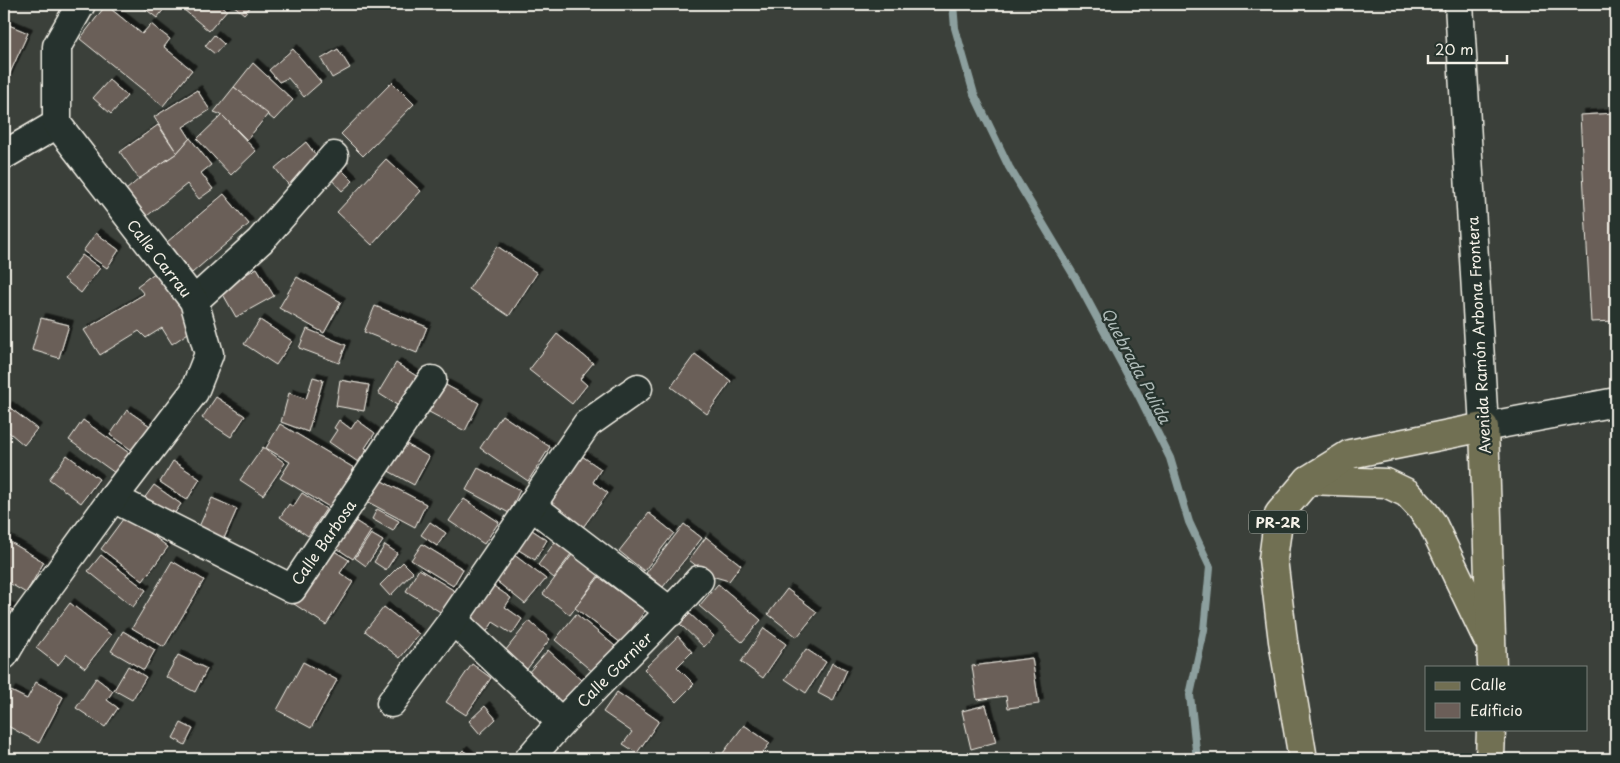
<svg xmlns="http://www.w3.org/2000/svg" width="1620" height="763" viewBox="0 0 1620 763" font-family="'Playpen Sans',sans-serif">
<style>
.lines{fill:none;stroke-linecap:round;stroke-linejoin:round}
.stream{stroke:#8c9f9e;stroke-width:8}
.building{fill:#6b5e58;stroke:#f4f1e8;filter:url(#shadow)}
.minor-casing{stroke:#f4f1e8;stroke-width:31}
.major-casing{stroke:#f4f1e8;stroke-width:31}
.minor{stroke:#26332d;stroke-width:28}
.major{stroke:#716f52;stroke-width:28}
.labels{text-anchor:middle;dominant-baseline:central;stroke-width:4.5;stroke-linejoin:round;paint-order:stroke}
.shield{fill:#26332d;stroke:#b6b8b0;stroke-width:1}
.shield-label{font-size:14px;font-weight:bold;fill:#f4f1e8}
.street-label{font-size:15px;fill:#f4f1e8;stroke:#26332d}
.water-label{font-size:16px;font-style:italic;fill:#aebab7;stroke:#26332d}
</style>
<defs>
<filter id="shadow"><feDropShadow dx="4.5" dy="-4.5" stdDeviation="0" flood-color="#0009"/></filter>
</defs>
<rect width="100%" height="100%" fill="#3b403a"/>
<filter id="ink" filterUnits="userSpaceOnUse"><feTurbulence type="fractalNoise" baseFrequency=".02" numOctaves="2"/><feDisplacementMap in="SourceGraphic" scale="10" xChannelSelector="R" yChannelSelector="G"/><feConvolveMatrix kernelMatrix="1 2 1 2 8 2 1 2 1" color-interpolation-filters="sRGB"/></filter>
<g filter="url(#ink)">
<g class="lines">
<path class="stream" d="M953,4L955,28L974,94L1009,167L1076,279L1137,392L1170,458L1189,522L1210,567L1204,630L1190,695L1197,759"/>
</g>
<g class="building">
<path d="M139,4H168L157,18Z"/>
<path d="M177,4H220L227,10L209,31Z"/>
<path d="M232,4H253L244,14Z"/>
<path d="M106,5L142,34L151,24L170,39L164,47L192,70L163,106L80,39Z"/>
<path d="M4,23L28,33L5,84H4Z"/>
<path d="M214,35L224,44L215,54L205,46Z"/>
<path d="M293,49L321,82L304,97L288,78L279,82L269,70Z"/>
<path d="M338,49L350,68L332,78L321,59Z"/>
<path d="M253,63L293,100L274,120L234,87Z"/>
<path d="M109,80L127,96L111,114L93,98Z"/>
<path d="M392,82L414,104L363,156L341,134Z"/>
<path d="M234,87L268,114L247,140L222,115L214,112Z"/>
<path d="M197,90L210,110L183,127L190,138L177,153L154,117Z"/>
<path d="M1616,113V321L1591,322L1580,115Z"/>
<path d="M222,115L256,151L231,175L197,139Z"/>
<path d="M158,125L177,153L139,179L120,152Z"/>
<path d="M190,138L211,165L201,173L213,189L199,199L187,184L147,216L126,190L139,179L177,153Z"/>
<path d="M306,142L322,163L291,188L275,168Z"/>
<path d="M386,159L421,191L372,245L337,212Z"/>
<path d="M339,167L353,181L342,191L329,177Z"/>
<path d="M224,194L249,224L192,273L167,242Z"/>
<path d="M96,233L119,250L107,268L83,251Z"/>
<path d="M497,246L537,273L509,316L469,289Z"/>
<path d="M82,255L100,268L81,293L64,279Z"/>
<path d="M257,268L274,296L236,317L220,289Z"/>
<path d="M156,272L183,307L194,329L172,344L162,328L146,338L139,331L100,355L84,330L144,294L137,286Z"/>
<path d="M297,277L341,302L324,333L279,308Z"/>
<path d="M375,306L427,327L417,353L364,332Z"/>
<path d="M41,318L69,325L59,358L32,350Z"/>
<path d="M260,320L292,341L276,365L244,344Z"/>
<path d="M307,329L346,345L339,363L299,348Z"/>
<path d="M557,334L593,363L580,379L587,385L572,404L529,370Z"/>
<path d="M695,354L731,381L707,414L671,387Z"/>
<path d="M396,363L418,377L400,407L378,393Z"/>
<path d="M313,377L323,380L308,432L281,422L289,393L306,399Z"/>
<path d="M340,380L369,385L364,411L336,406Z"/>
<path d="M444,384L479,403L465,431L429,412Z"/>
<path d="M216,397L245,416L231,437L202,418Z"/>
<path d="M8,406L37,429L24,445L4,428V411Z"/>
<path d="M127,410L153,428L136,453L110,435Z"/>
<path d="M502,415L550,447L528,481L480,448Z"/>
<path d="M83,420L129,453L115,473L69,440Z"/>
<path d="M339,420L351,429L357,420L375,433L365,448L367,449L358,462L329,442L337,430L334,428Z"/>
<path d="M280,424L354,468L331,508L280,478L290,462L266,448Z"/>
<path d="M399,440L429,457L414,485L383,468Z"/>
<path d="M263,447L285,463L263,495L240,480Z"/>
<path d="M576,452L601,469L593,482L608,493L581,530L542,501Z"/>
<path d="M67,455L99,479L81,503L49,479Z"/>
<path d="M173,461L200,479L187,500L160,482Z"/>
<path d="M478,468L520,490L509,513L466,490Z"/>
<path d="M378,479L426,504L415,527L366,501Z"/>
<path d="M154,485L181,504L167,524L140,504Z"/>
<path d="M302,493L326,509L308,536L280,517L289,504L293,507Z"/>
<path d="M212,498L237,509L222,543L197,531Z"/>
<path d="M464,499L499,522L484,544L449,521Z"/>
<path d="M377,509L399,521L393,531L372,519Z"/>
<path d="M649,513L674,533L644,571L619,551Z"/>
<path d="M126,515L168,547L143,581L101,549Z"/>
<path d="M349,517L371,531L353,559L332,545Z"/>
<path d="M430,522L446,533L437,546L421,535Z"/>
<path d="M684,524L702,538L663,587L646,573Z"/>
<path d="M529,528L547,540L535,560L517,549Z"/>
<path d="M371,534L383,541L366,566L355,558Z"/>
<path d="M706,537L741,565L729,581L708,575L689,560Z"/>
<path d="M7,540L44,562L26,593L4,580V545Z"/>
<path d="M555,542L571,554L554,578L538,565Z"/>
<path d="M422,544L463,569L453,586L411,560Z"/>
<path d="M385,545L397,553L386,570L374,562Z"/>
<path d="M326,546L349,560L340,573L353,582L326,625L291,602Z"/>
<path d="M509,551L546,579L525,604L490,576Z"/>
<path d="M101,555L146,590L133,607L88,571Z"/>
<path d="M572,555L599,575L570,615L543,594Z"/>
<path d="M172,561L204,580L164,647L132,628Z"/>
<path d="M403,562L413,572L390,596L380,585Z"/>
<path d="M419,569L455,591L442,613L406,591Z"/>
<path d="M599,577L645,611L621,643L575,608Z"/>
<path d="M485,580L511,598L505,607L522,619L512,634L493,622L484,636L459,619Z"/>
<path d="M718,584L761,620L742,642L699,606Z"/>
<path d="M787,589L817,612L797,637L768,614Z"/>
<path d="M70,603L111,635L85,668L67,654L58,665L36,648Z"/>
<path d="M4,605L17,612L4,636Z"/>
<path d="M384,607L419,634L400,658L365,631Z"/>
<path d="M576,614L615,646L594,673L555,640Z"/>
<path d="M690,614L714,636L704,647L680,624Z"/>
<path d="M529,621L550,639L527,669L505,651Z"/>
<path d="M764,628L786,644L763,678L741,662Z"/>
<path d="M123,631L155,650L144,670L111,651Z"/>
<path d="M678,636L692,652L677,667L694,684L676,702L644,669Z"/>
<path d="M806,649L826,662L806,693L785,679Z"/>
<path d="M548,650L581,680L561,703L528,673Z"/>
<path d="M178,655L207,669L195,692L166,677Z"/>
<path d="M1032,658L1039,704L1008,708L1006,696L977,700L972,666Z"/>
<path d="M303,662L337,680L311,728L277,710Z"/>
<path d="M832,663L847,670L833,701L818,693Z"/>
<path d="M472,664L491,678L466,715L446,702Z"/>
<path d="M128,666L146,677L132,700L114,690Z"/>
<path d="M96,678L113,691L107,700L118,708L105,727L76,708Z"/>
<path d="M36,682L63,697L39,743L4,724V704L11,691L27,699Z"/>
<path d="M617,692L659,721L637,753L623,744L632,732L603,712Z"/>
<path d="M986,705L996,742L971,749L962,711Z"/>
<path d="M485,706L496,719L480,734L469,721Z"/>
<path d="M181,723L193,729L185,745L173,738Z"/>
<path d="M744,725L770,743L758,759H723L720,757Z"/>
<path d="M463,750L473,759H454Z"/>
</g>
<g class="lines">
<defs>
<g id="minor">
<path d="M1459,4L1484,427L1616,402"/>
<path d="M4,155L57,124"/>
<path d="M194,301L260,241L334,156"/>
<path d="M113,498L292,589L432,380"/>
<path d="M532,506L671,612"/>
<path d="M453,620L561,722"/>
<path d="M4,655L25,619L113,498L194,392L209,354L194,301L57,124V46L81,4"/>
<path d="M391,703L453,620L587,424L638,388"/>
<path d="M529,759C582,696 644,642 699,580"/>
</g>
<g id="major">
<path d="M1308,480L1386,483L1407,493L1421,508L1432,523L1487,638"/>
<path d="M1303,759L1283,641L1273,559L1279,514L1308,480L1350,454L1484,427L1492,667"/>
<path d="M1490,759L1491,729"/>
</g>
</defs>
<use href="#minor" class="minor-casing"/>
<use href="#major" class="major-casing"/>
<use href="#minor" class="minor"/>
<use href="#major" class="major"/>
</g>
</g>
<g class="labels">
<rect class="shield" x="1249" y="510.5" width="58" height="23" rx="4"/>
<g class="shield-label">
<text x="1278" y="522">PR-2R</text>
</g>
<g class="street-label">
<text transform="translate(160 258) rotate(52)">Calle Carrau</text>
<text transform="translate(1478 335) rotate(-93)">Avenida Ramón Arbona Frontera</text>
<text transform="translate(323 542) rotate(-55)">Calle Barbosa</text>
<text transform="translate(614 669) rotate(-45)">Calle Garnier</text>
</g>
<g class="water-label">
<text transform="translate(1137 365) rotate(62)">Quebrada Pulida</text>
</g>
</g>
<rect width="1620" height="763" fill="none" stroke="#26332d" stroke-width="20"/>
<rect x="10" y="10" width="1600" height="743" fill="none" stroke="#f4f1e8" stroke-width="2" filter="url(#ink)"/>
<rect x="1425" y="666" width="162" height="65" fill="#26332d" stroke="#787f78"/>
<rect x="1435" y="682" width="25" height="8" fill="#716f52" stroke="#787f78"/>
<text x="1470" y="690" font-size="15" fill="#f4f1e8">Calle</text>
<rect x="1435" y="703" width="25" height="15" fill="#6b5e58" stroke="#787f78"/>
<text x="1470" y="716" font-size="15" fill="#f4f1e8">Edificio</text>
<path d="M1428 55v8h79v-8" fill="none" stroke="#f4f1e8" stroke-width="2.5"/>
<text x="1435" y="55" font-size="15" fill="#f4f1e8" stroke="#26332d" stroke-width="4" paint-order="stroke">20 m</text>
</svg>
